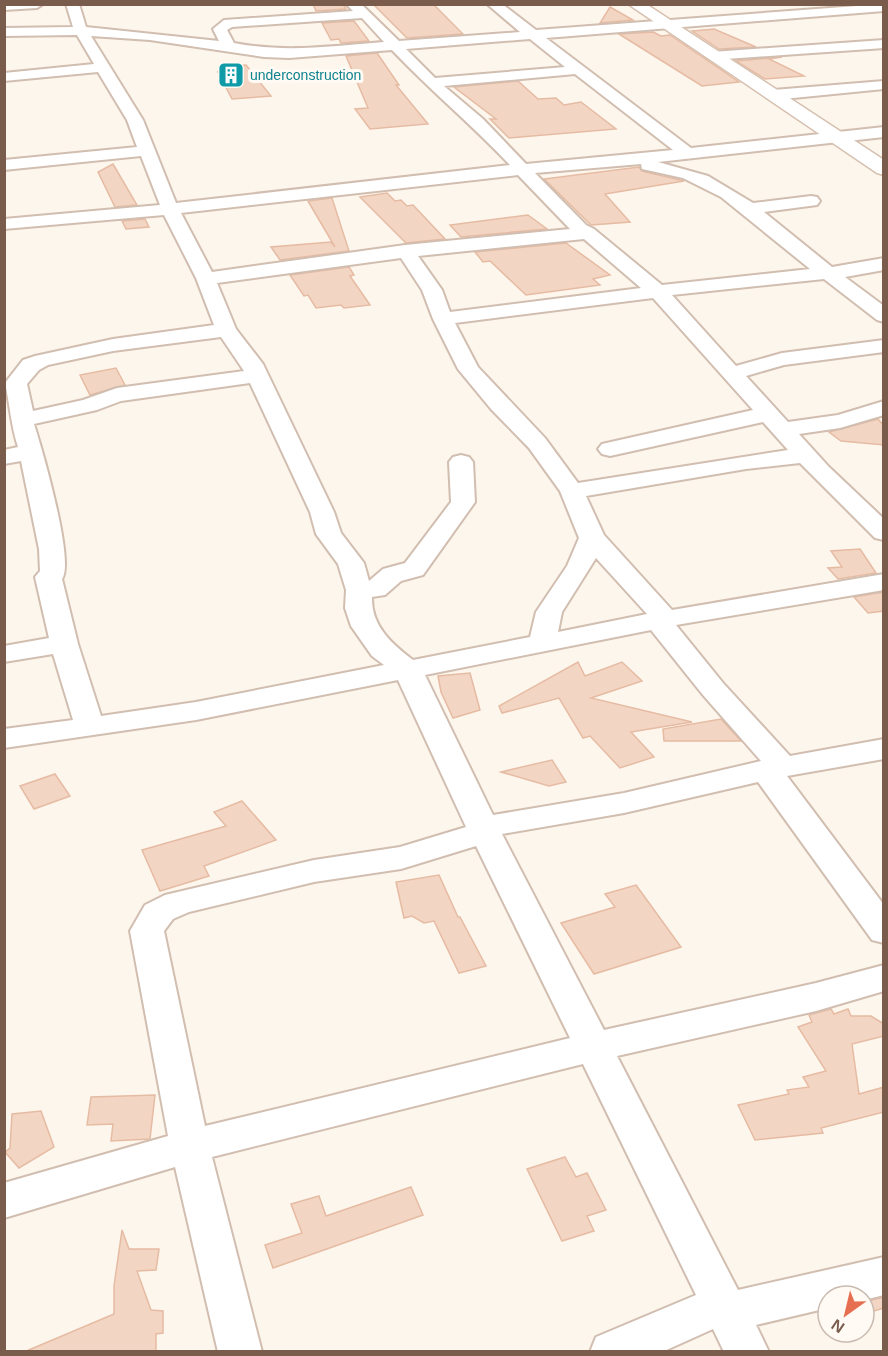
<svg xmlns="http://www.w3.org/2000/svg" width="888" height="1356" viewBox="0 0 888 1356" font-family="Helvetica,sans-serif">
<style>
.building{fill:#f3d5c3;stroke:#e6bba3;stroke-width:1.5}
.lines{fill:none;stroke-linecap:round;stroke-linejoin:round}
.street-casing{stroke:#d1beb0;stroke-width:4}
.secondary-casing{stroke:#d6c0b0;stroke-width:3}
.street{fill:#fff;fill-rule:evenodd}
.secondary{fill:#fff;fill-rule:evenodd}
.labels{text-anchor:middle;dominant-baseline:central;stroke-width:6;stroke-linejoin:round;paint-order:stroke}
.far-culture-label{font-size:14px;fill:#0d838f;stroke:#fffaf3;text-anchor:start}
</style>
<rect width="100%" height="100%" fill="#fdf6ec"/>
<g class="building">
<path d="M313,4H343L346,9L316,11Z"/>
<path d="M373,4H433L463,34L407,38Z"/>
<path d="M610,7L633,20L600,23Z"/>
<path d="M354,21L369,41L341,43L339,39L331,40L322,23Z"/>
<path d="M714,29L756,47L719,49L692,31Z"/>
<path d="M653,32L661,36L670,35L739,82L702,86L619,34Z"/>
<path d="M377,53L399,85H396L428,124L370,129L355,109L368,108L346,56Z"/>
<path d="M782,57L769,59L804,76L765,79L736,61Z"/>
<path d="M246,65L271,96L232,99L218,72H225L222,67Z"/>
<path d="M518,81L538,99L556,98L564,105L581,102L616,129L509,138L490,119H496L454,87Z"/>
<path d="M113,164L137,205L115,207L98,172Z"/>
<path d="M639,167L642,171L684,181L605,194L630,222L591,225L544,179Z"/>
<path d="M387,193L395,201L401,200L407,206L413,205L445,239L406,243L360,197Z"/>
<path d="M332,198L349,251L280,260L271,247L331,242L335,247L308,201Z"/>
<path d="M528,215L547,229L461,237L450,225Z"/>
<path d="M145,219L149,227L126,229L122,221Z"/>
<path d="M566,243L610,275L593,279L600,285L526,295L490,261L483,262L475,252Z"/>
<path d="M349,267L354,275L350,276L370,305L344,308L341,305L316,308L308,295L304,296L290,275Z"/>
<path d="M116,368L125,385L90,395L80,375Z"/>
<path d="M878,419L884,426V445L841,441L829,432Z"/>
<path d="M860,549L876,573L838,579L828,568L842,567L831,551Z"/>
<path d="M884,592V611L868,613L854,597Z"/>
<path d="M578,662L585,676L622,662L642,681L591,698L692,722L631,732L654,757L620,768L590,736L583,738L559,698L502,713L499,706Z"/>
<path d="M470,673L480,710L453,718L441,692L438,676Z"/>
<path d="M721,719L741,741H664L663,729Z"/>
<path d="M552,760L566,782L549,786L501,772Z"/>
<path d="M55,774L70,796L34,809L20,786Z"/>
<path d="M242,801L276,840L204,866L209,876L160,891L142,850L226,826L214,812Z"/>
<path d="M439,875L458,917H460L486,966L459,973L434,921L424,923L412,916L404,918L396,882Z"/>
<path d="M636,885L681,947L594,974L561,923L615,907L605,894Z"/>
<path d="M831,1009L834,1014L848,1009L851,1016H871L884,1024V1036L852,1044L859,1094L884,1087V1112L821,1128L823,1133L755,1140L738,1105L789,1094L787,1090L809,1087L803,1077L826,1071L798,1027L812,1022L809,1015Z"/>
<path d="M155,1095L150,1139L111,1141L113,1124L87,1125L91,1097Z"/>
<path d="M41,1111L54,1147L19,1168L5,1152L10,1148L12,1114Z"/>
<path d="M565,1157L576,1177L587,1173L606,1210L587,1216L594,1231L562,1241L527,1169Z"/>
<path d="M411,1187L423,1215L273,1268L265,1245L302,1233L291,1204L319,1196L326,1216Z"/>
<path d="M122,1230L129,1249H159L156,1270L137,1271L151,1310L163,1311V1333L156,1334V1352H24L114,1314V1286Z"/>
<path d="M884,1297V1308L864,1314V1302Z"/>
</g>
<g class="lines">
<defs>
<g id="street">
<path d="M4,4H43L37,8L4,10Z"/>
<path d="M66,4H79L86,27L219,41L213,29L224,20L353,11L346,4H361L399,41L520,32L487,4H502L536,30L884,4V11L546,38L691,148L884,127V137L658,162L708,176L753,203L811,196L817,197L820,201L817,205L764,212L832,267L884,258V270L845,277L884,306V322L877,320L824,279L672,295L736,366L782,353L884,340V352L784,365L746,376L788,422L838,415L884,401V415L840,428L799,434L829,467L884,519V540L875,538L800,463L746,469L586,496L604,535L672,610L884,574V590L676,625L723,683L790,756L884,739V759L787,776L884,905V943L872,940L758,782L624,813L502,834L604,1030L816,983L884,965V991L816,1011L617,1056L738,1290L884,1257V1295L864,1300V1296H828V1308L756,1325L769,1352H724L713,1329L662,1352H590L596,1337L696,1295L583,1064L212,1157L262,1352H218L175,1167L4,1218V1183L168,1136L130,931L145,905L165,895L314,860L400,847L466,827L398,680L196,720L4,748V729L73,720L53,654L4,662V646L49,638L35,577L40,571L39,549L21,461L4,464V450L18,447C11,426 10,405 5,383L23,360L35,356L113,339L214,325L196,278L164,215L4,229V219L160,205L141,156L4,170V160L137,147L127,120L98,72L4,81V73L94,64L77,35L4,36V28L73,27ZM362,18L384,42C333,46 285,53 234,43L227,30L232,27ZM91,36L150,40L264,57L289,58L392,50C430,90 472,125 510,165L176,203L143,120ZM530,39L565,67L435,78L406,49ZM575,74L673,150L526,164L483,119L444,86ZM641,164L642,169L683,178L721,197L810,269L662,285L594,229L586,225L535,173ZM518,175L570,229L405,245L212,272L181,213ZM584,239L641,288L450,312L442,290L418,256ZM401,258L422,290L433,319L458,369L491,409L529,448L560,491L579,538L567,566L536,612L530,637L413,660C392,644 371,626 372,597L385,595L401,581L423,575L475,502L473,462L469,457L461,455L453,457L449,462L451,502L405,563L383,569L369,581L364,563L341,533L334,512L263,364L236,329L217,283ZM653,298L753,410L602,444L598,449L602,454L610,456L763,422L788,450L578,483L545,438L478,367L455,323ZM221,337L244,371L117,388L83,400L33,411L27,384L39,370L48,365L113,351ZM250,383L310,512L316,534L338,564L346,590L345,608L351,626L372,656L384,665L196,702L101,716L78,644L62,579C75,562 42,449 34,424L97,410L121,401ZM596,558L647,614L558,632L562,612ZM651,630L703,695L761,761L624,793L493,815L425,675ZM476,846L570,1038L205,1126L164,931L173,919L189,912L314,882L401,869Z"/>
<path d="M884,40V48L712,60L705,56L712,52Z"/>
<path d="M884,81V89L773,100L765,95L773,90Z"/>
</g>
<path id="secondary" d="M628,4H646L884,160V175L877,173Z"/>
</defs>
<use href="#street" class="street-casing"/>
<use href="#secondary" class="secondary-casing"/>
<use href="#street" class="street"/>
<use href="#secondary" class="secondary"/>
</g>
<defs>
<symbol id="building-square" viewBox="-11 -11 22 22"><rect x="-9" y="-9" width="18" height="18" rx="4" fill="#0f9aa8" stroke="#fffaf3"/><path d="M-4-6H4V6H1V3H-1V6H-4ZM-2.5-4.3h1.7v1.8h-1.7ZM.8-4.3h1.7v1.8H.8ZM-2.5-1h1.7V.8h-1.7ZM.8-1h1.7V.8H.8Z" fill="#fff"/></symbol>
</defs>
<g fill-rule="evenodd">
<use href="#building-square" x="216" y="60" width="30" height="30"/>
</g>
<g class="labels">
<g class="far-culture-label">
<text x="250" y="75">underconstruction</text>
</g>
</g>
<rect width="888" height="1356" fill="none" stroke="#7a5c4d" stroke-width="12"/>
<g transform="translate(846 1314) rotate(214)"><circle r="28" fill="#fffaf3" stroke="#cabbb1" stroke-width="1.5"/>
<path d="M0-4.5L10 22L0 15L-10 22Z" fill="#e76f51"/>
<text y="-9" font-size="16" font-weight="bold" text-anchor="middle" fill="#7a5c4d">N</text>
</g>
</svg>
